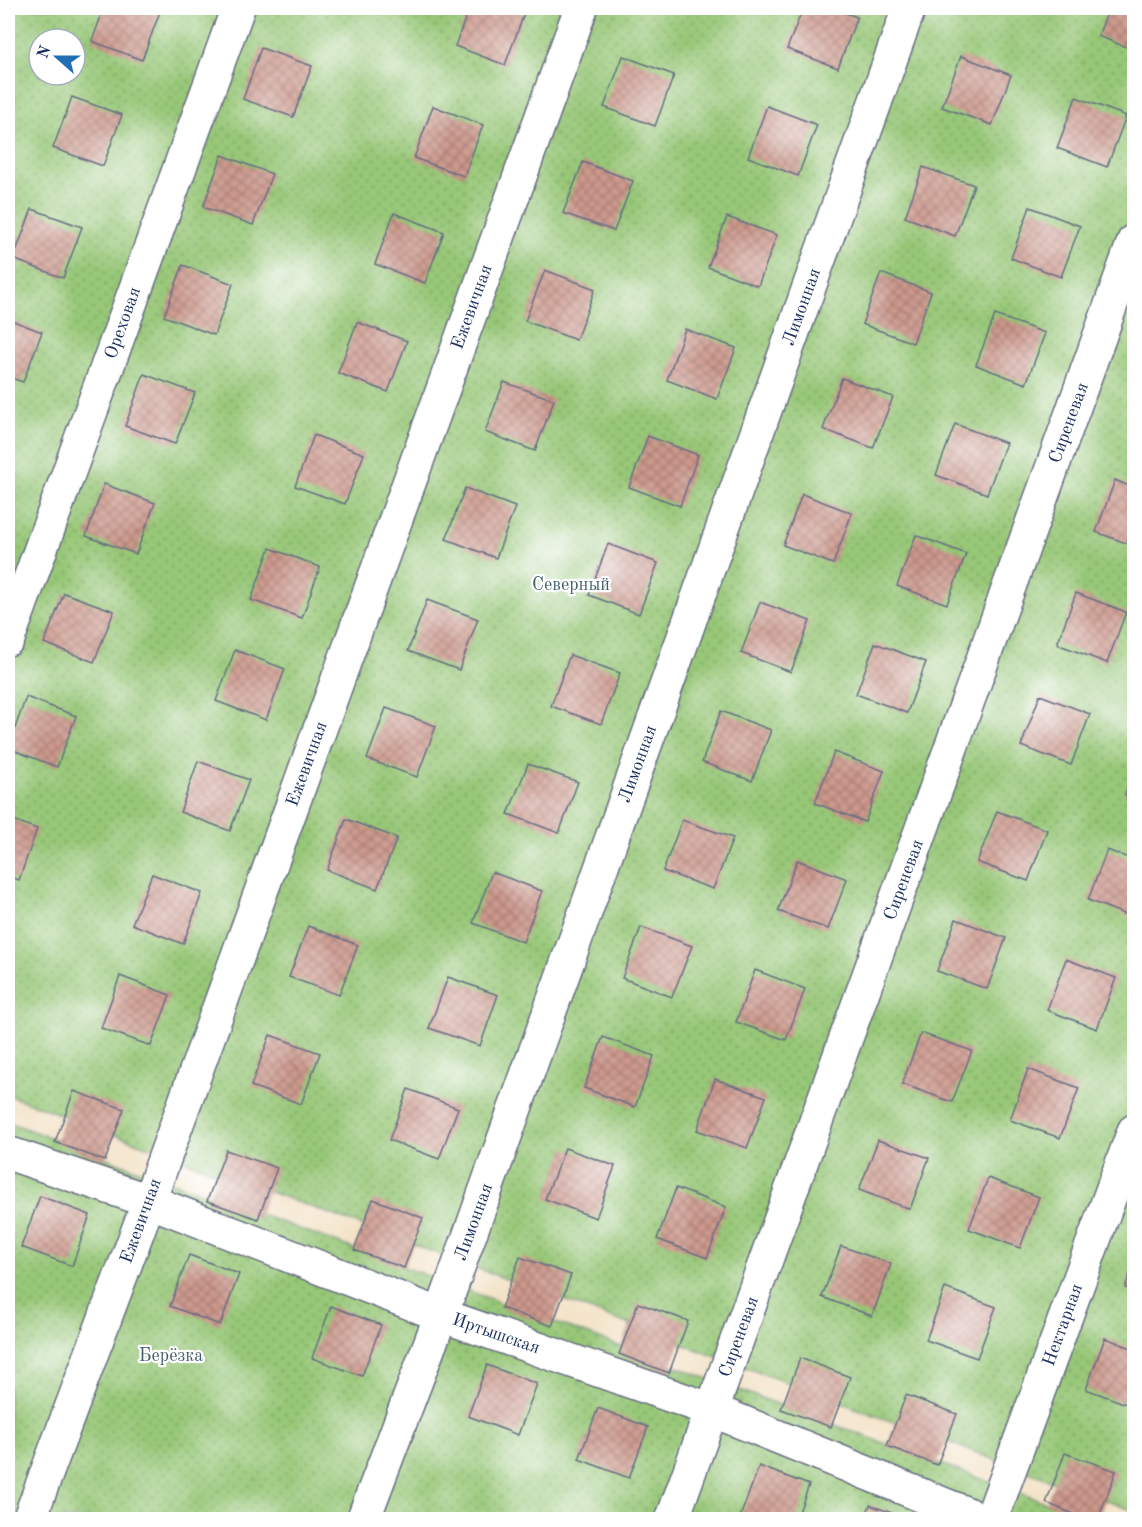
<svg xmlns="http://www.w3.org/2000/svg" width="1142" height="1527" viewBox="0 0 1142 1527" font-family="'Old Standard TT',serif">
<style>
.green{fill:url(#green-dots);stroke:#597b6a;stroke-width:1.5;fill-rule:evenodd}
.building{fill:url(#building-cross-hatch)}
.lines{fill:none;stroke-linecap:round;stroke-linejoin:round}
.minor-casing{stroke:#676e82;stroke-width:36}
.minor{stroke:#fff;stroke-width:33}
.labels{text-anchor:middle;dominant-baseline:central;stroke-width:4.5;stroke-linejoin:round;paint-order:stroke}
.street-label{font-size:18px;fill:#1b2f5e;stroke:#fff}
.park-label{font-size:18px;fill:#405d66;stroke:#fff}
</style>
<defs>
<pattern id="green-dots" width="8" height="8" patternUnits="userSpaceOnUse" patternTransform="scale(1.5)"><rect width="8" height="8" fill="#97c777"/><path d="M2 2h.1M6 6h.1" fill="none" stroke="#7aa265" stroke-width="1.8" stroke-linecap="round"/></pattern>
<pattern id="building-cross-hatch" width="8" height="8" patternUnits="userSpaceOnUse" patternTransform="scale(1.5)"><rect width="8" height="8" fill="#cd998c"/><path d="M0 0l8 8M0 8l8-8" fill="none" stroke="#a67d76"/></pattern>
</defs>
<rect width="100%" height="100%" fill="#fff"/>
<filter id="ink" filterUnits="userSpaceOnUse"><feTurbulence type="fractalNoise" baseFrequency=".0167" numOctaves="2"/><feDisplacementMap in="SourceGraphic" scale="12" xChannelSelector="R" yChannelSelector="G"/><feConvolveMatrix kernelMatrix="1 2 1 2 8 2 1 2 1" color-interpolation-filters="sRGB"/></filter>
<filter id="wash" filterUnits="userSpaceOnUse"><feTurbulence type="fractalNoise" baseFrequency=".008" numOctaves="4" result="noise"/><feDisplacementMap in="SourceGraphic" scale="24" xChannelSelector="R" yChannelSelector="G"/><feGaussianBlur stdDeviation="1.35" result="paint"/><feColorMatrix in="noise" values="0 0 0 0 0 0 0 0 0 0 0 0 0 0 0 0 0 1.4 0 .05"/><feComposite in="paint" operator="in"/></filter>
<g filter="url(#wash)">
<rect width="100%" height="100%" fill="#f3e2c6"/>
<g class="green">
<path d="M8,8H1134V1511L8,1095ZM39,39H75V75H39Z"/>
<path d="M8,1122L1091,1519H8Z"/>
</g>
<g id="blocks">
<g class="building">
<path d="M8,8H16L13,17L8,15Z"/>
<path d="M104,8L161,9L142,60L92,41Z"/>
<path d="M469,8H508L524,14L505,65L455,46Z"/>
<path d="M681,8H695L694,12Z"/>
<path d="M803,8H831L857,17L838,68L787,49Z"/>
<path d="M1015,8H1032L1030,13Z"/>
<path d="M1109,8H1134V50L1098,36Z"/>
<path d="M261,48L312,66L293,117L243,99Z"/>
<path d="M623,56L674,75L655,126L604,107Z"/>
<path d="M961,56L1011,75L992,125L942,107Z"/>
<path d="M72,97L122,115L103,166L53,148Z"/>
<path d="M1076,97L1126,116L1107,167L1057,148Z"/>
<path d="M433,106L483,125L464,176L414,158Z"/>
<path d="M767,106L817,125L798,176L748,157Z"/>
<path d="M222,155L272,174L253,225L203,207Z"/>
<path d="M583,162L633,181L614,231L563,213Z"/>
<path d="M923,167L974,185L955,236L905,217Z"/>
<path d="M1030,207L1080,226L1061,277L1011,258Z"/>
<path d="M32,209L82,227L63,278L13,259Z"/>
<path d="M394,213L444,232L425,283L375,264Z"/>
<path d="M727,217L777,235L758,286L708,267Z"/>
<path d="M183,265L233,284L214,335L164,316Z"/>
<path d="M545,270L595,289L576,340L525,321Z"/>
<path d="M881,273L931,292L913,343L862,324Z"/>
<path d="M995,315L1045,333L1026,384L976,365Z"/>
<path d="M8,319L42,332L23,382L8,377Z"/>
<path d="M357,322L407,341L388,392L338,373Z"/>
<path d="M685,329L736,348L717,399L667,380Z"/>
<path d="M144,374L195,393L175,444L125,426Z"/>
<path d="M842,378L893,397L873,448L823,429Z"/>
<path d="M504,382L554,400L535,451L485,432Z"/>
<path d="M955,424L1006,443L987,494L936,475Z"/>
<path d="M314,435L364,454L345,504L295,486Z"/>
<path d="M648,436L698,455L680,506L629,487Z"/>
<path d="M1115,480L1134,488V546L1096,532Z"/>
<path d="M104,484L155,503L136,554L86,536Z"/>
<path d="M465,488L515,507L496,558L446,539Z"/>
<path d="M802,494L852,513L833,564L783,545Z"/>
<path d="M916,535L966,554L947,604L897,586Z"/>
<path d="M608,544L658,563L639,614L589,595Z"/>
<path d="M270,548L320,567L302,618L251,600Z"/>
<path d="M64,593L114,611L94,662L44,643Z"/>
<path d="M1076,593L1126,612L1107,663L1057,644Z"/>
<path d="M427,600L478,619L459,670L408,651Z"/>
<path d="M760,602L810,621L791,672L741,653Z"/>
<path d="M875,643L926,662L907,713L856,694Z"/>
<path d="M235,650L285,669L266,720L216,701Z"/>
<path d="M570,655L620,673L601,724L551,706Z"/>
<path d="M1040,695L1090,714L1071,765L1021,746Z"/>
<path d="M26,697L76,716L57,767L8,748Z"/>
<path d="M386,708L436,726L417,777L367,759Z"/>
<path d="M721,711L771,730L752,781L702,762Z"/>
<path d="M834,752L884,771L865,822L815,803Z"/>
<path d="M198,761L249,780L230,831L180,812Z"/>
<path d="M528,764L578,782L559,833L508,814Z"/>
<path d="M1134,770V799L1125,795Z"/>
<path d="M997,811L1047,830L1028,881L977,862Z"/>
<path d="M8,818L37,829L19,880L8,876Z"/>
<path d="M346,819L397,838L377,889L327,870Z"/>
<path d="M682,820L733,838L713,889L663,871Z"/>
<path d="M1107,850L1134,860V918L1088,900Z"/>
<path d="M797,860L847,879L828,929L778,911Z"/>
<path d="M492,872L542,891L523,942L473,923Z"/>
<path d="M152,874L202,893L183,944L132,924Z"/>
<path d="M956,919L1006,938L987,989L937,971Z"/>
<path d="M308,926L358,945L339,995L289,977Z"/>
<path d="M641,927L692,946L672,997L622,978Z"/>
<path d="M1066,959L1116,978L1097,1029L1047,1010Z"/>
<path d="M755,970L805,989L786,1040L736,1022Z"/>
<path d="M120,976L170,995L151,1046L101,1028Z"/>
<path d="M448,977L498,995L480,1046L429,1028Z"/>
<path d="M921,1033L972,1051L952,1102L902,1084Z"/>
<path d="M270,1035L320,1053L301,1104L251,1086Z"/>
<path d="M603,1037L654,1056L635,1107L584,1088Z"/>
<path d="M1028,1069L1079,1088L1060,1138L1010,1120Z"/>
<path d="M715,1079L766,1097L747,1148L697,1130Z"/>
<path d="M408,1089L458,1108L439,1159L389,1140Z"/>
<path d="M74,1091L124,1109L105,1161L55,1142Z"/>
<path d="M878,1140L929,1158L910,1209L859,1190Z"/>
<path d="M565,1148L615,1166L596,1218L545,1199Z"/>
<path d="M226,1150L277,1168L258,1219L207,1201Z"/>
<path d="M988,1178L1039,1197L1020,1248L969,1229Z"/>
<path d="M676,1188L726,1207L707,1258L657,1239Z"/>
<path d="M40,1196L90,1215L72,1266L21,1247Z"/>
<path d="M373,1199L423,1218L404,1268L354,1250Z"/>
<path d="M841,1246L891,1264L872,1316L822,1297Z"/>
<path d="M189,1255L239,1274L220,1325L170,1306Z"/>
<path d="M520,1257L571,1275L552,1326L501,1308Z"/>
<path d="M1134,1263V1291L1125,1288Z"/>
<path d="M945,1288L996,1307L977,1358L926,1340Z"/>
<path d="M638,1303L688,1321L669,1373L619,1354Z"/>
<path d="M331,1306L381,1325L362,1376L312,1358Z"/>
<path d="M1105,1338L1134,1349V1407L1086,1389Z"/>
<path d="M800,1358L850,1377L831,1427L781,1409Z"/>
<path d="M487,1365L537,1384L518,1435L468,1416Z"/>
<path d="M906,1395L957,1414L937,1465L887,1446Z"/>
<path d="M598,1408L648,1427L629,1478L579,1459Z"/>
<path d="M1065,1453L1116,1471L1098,1520H1089L1046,1503Z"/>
<path d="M759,1466L809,1485L796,1520H747L740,1517Z"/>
<path d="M870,1505L909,1519V1520H864Z"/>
</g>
</g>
</g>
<g filter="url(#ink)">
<use href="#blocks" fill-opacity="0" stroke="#676e82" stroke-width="1.5"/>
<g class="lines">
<defs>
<g id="minor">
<path d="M8,639L238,8"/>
<path d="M8,1153L149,1201L441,1315L712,1410L982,1520"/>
<path d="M29,1520L149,1201L581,8"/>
<path d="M363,1520L441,1315L909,8"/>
<path d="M672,1520L1134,241"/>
<path d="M991,1520L1134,1131"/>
</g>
</defs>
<use href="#minor" class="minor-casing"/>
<use href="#minor" class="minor"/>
</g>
</g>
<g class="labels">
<g class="street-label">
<text transform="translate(472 307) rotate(-70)">Ежевичная</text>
<text transform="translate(802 307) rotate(-70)">Лимонная</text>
<text transform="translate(123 323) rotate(-70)">Ореховая</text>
<text transform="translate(1069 423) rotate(-70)">Сиреневая</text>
<text transform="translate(307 764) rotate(-70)">Ежевичная</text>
<text transform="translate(638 764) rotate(-70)">Лимонная</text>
<text transform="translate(904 880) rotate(-70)">Сиреневая</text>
<text transform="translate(141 1221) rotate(-70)">Ежевичная</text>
<text transform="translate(474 1222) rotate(-70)">Лимонная</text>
<text transform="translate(1063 1325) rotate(-70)">Нектарная</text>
<text transform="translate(496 1334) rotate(19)">Иртышская</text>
<text transform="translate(739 1337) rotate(-70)">Сиреневая</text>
</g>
<g class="park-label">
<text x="571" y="585">Северный</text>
<text x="171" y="1356">Берёзка</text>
</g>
</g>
<rect width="1142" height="1527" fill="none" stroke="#fff" stroke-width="30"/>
<g transform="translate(57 57) rotate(291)"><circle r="28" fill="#ffffff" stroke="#a4acbf" stroke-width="1.5"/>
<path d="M0-4.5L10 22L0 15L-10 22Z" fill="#1f6fb2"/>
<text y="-9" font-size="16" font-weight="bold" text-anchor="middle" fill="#1b2f5e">N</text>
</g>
</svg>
